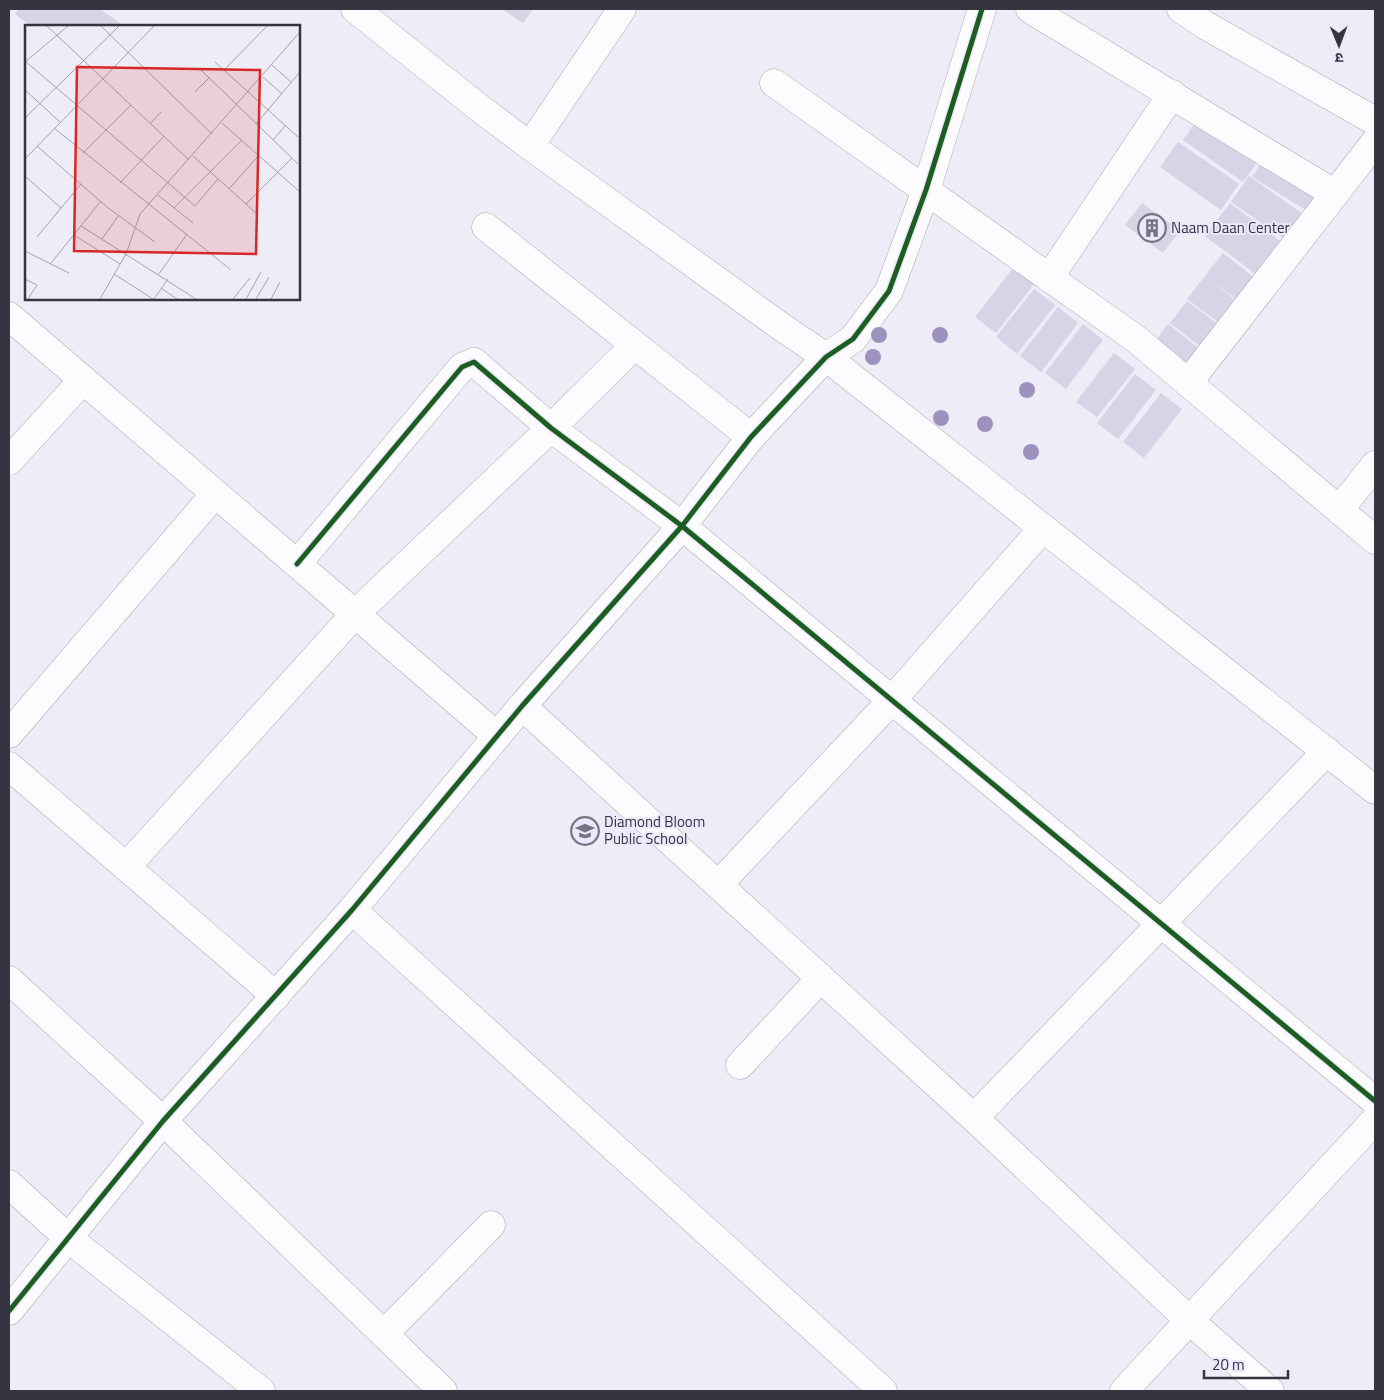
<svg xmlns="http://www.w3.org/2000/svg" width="1384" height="1400" font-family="'Titillium Web','Noto Sans Devanagari',sans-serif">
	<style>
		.building { fill: #d7d4e5 }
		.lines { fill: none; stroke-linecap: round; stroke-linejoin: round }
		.minor-casing { stroke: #aba9b3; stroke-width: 29 }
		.minor { stroke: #fcfcfe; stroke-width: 28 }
		.cycleway-casing { stroke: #ebe8fb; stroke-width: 8 }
		.cycleway { stroke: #1b5e20; stroke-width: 5 }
		.tree { fill: #9d91be }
		.labels { text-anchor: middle; stroke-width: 4; stroke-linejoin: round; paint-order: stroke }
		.poi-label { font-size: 15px; fill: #373441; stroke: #ebe8fb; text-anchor: start }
		.inset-road { fill: none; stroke: #a5a2ae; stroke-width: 1 }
		.view { fill: #d62828; fill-opacity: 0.15; stroke: #d62828; stroke-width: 2.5 }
		.inset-edge { fill: none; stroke: #373441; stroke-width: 2.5 }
	</style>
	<rect width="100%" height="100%" fill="#eeecf7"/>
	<g class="building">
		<polygon points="19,9 100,9 124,26 31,26 15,14"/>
		<polygon points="502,9 533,9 523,23"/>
		<polygon points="1201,115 1261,157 1243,182 1183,140"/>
		<polygon points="1178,142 1239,184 1221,210 1160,167"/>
		<polygon points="1265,157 1327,195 1314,215 1252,177"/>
		<polygon points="1249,176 1310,219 1292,244 1231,202"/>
		<polygon points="1142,203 1180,231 1163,253 1125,225"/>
		<polygon points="1230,203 1287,246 1262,279 1205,236"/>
		<polygon points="1223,253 1260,282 1243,304 1205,276"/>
		<polygon points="1013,268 1034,284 996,333 975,317"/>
		<polygon points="1205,276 1242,305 1225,327 1187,299"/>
		<polygon points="1034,289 1055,305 1017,354 996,337"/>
		<polygon points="1187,301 1225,329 1207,352 1170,323"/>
		<polygon points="1058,307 1078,323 1041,372 1020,356"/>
		<polygon points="1083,324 1103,340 1066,389 1045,373"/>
		<polygon points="1168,324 1205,353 1188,375 1151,347"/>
		<polygon points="1114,353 1135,369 1097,417 1076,402"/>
		<polygon points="1135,374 1156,390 1118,439 1097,423"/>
		<polygon points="1161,393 1182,409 1144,458 1123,442"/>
	</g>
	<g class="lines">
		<defs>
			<g id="minor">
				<polyline points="355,9 482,110 530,146 783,328 826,357 1375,790"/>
				<polyline points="1030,9 1335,194"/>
				<polyline points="1181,9 1205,25 1375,121"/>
				<polyline points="774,83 1136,339 1375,540"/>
				<polyline points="530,146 622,9"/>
				<polyline points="486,227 751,437"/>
				<polyline points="1049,278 1172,94"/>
				<polyline points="9,316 497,736"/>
				<polyline points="1188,383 1375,142"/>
				<polyline points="9,461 83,380"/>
				<polyline points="1339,510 1375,465"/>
				<polyline points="297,564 462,367 474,362 551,428 682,526 1375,1101"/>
				<polyline points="522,706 974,1118 1190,1321 1270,1391"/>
				<polyline points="9,734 215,494"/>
				<polyline points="9,766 276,996"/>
				<polyline points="126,867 355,614 551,428 635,345"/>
				<polyline points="718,885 892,700 1043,528"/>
				<polyline points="352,910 883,1391"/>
				<polyline points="9,980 163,1121 443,1391"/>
				<polyline points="740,1065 821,978"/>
				<polyline points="974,1118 1327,751"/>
				<polyline points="9,1184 68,1238 261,1391"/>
				<polyline points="9,1311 163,1121 352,910 522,706 682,526 751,437 826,357 853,339 889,291 926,190 982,9"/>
				<polyline points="384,1334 491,1225"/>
				<polyline points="1124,1391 1375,1120"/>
			</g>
		</defs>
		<use href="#minor" class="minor-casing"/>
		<use href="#minor" class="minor"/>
		<defs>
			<g id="cycleway">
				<polyline points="297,564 462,367 474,362 551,428 682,526 1375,1101"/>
				<polyline points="9,1311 163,1121 352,910 522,706 682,526 751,437 826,357 853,339 889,291 926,190 982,9"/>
			</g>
		</defs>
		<use href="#cycleway" class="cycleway-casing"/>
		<use href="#cycleway" class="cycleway"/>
	</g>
	<g class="tree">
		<circle cx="879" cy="335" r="8"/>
		<circle cx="940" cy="335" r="8"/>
		<circle cx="873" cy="357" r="8"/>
		<circle cx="1027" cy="390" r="8"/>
		<circle cx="941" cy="418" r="8"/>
		<circle cx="985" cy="424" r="8"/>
		<circle cx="1031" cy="452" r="8"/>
	</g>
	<defs>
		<symbol id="building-ring" viewBox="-11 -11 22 22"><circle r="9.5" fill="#ebe8fb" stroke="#777481" stroke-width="1.5"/><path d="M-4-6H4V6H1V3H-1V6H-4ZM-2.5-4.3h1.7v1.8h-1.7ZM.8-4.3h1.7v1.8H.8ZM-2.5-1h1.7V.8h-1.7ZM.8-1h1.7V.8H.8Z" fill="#777481"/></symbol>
		<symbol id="school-ring" viewBox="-11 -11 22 22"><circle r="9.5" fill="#ebe8fb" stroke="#777481" stroke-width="1.5"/><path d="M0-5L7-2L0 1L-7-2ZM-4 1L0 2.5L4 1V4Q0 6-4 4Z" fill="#777481"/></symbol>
	</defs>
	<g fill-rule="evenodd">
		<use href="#building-ring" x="1136" y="212" width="32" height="32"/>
		<use href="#school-ring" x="569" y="815" width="32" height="32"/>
	</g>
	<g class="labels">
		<g class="poi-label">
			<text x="1171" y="233">Naam Daan Center</text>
			<text x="604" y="827">Diamond Bloom<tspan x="604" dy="17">Public School</tspan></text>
		</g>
	</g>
	<g transform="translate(25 25)">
		<rect width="275" height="275" fill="#eeecf7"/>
		<path class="inset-road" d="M 22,1 L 164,135M 76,1 L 187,109M 0,36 L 170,181 L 193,154M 0,37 L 43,1M 190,37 L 273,112M 247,40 L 267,58M 175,44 L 273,139M 199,45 L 242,1M 238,52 L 257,69M 0,65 L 35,97M 170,67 L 184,53M 0,93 L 94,1M 197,98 L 275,167M 125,99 L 136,87M 231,99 L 275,47M 29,103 L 206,245M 248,115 L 261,100M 12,121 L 82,182 L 130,217M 58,128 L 106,80M 168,131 L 231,188M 0,134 L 129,1M 0,151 L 36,183M 95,158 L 139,111M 204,164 L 234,130M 133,170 L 168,198M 221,179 L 267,133M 149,183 L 217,115M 56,201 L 171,274M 49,210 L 95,239M 12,212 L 56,159M 77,214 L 94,190M 0,226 L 44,248M 26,238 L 76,176M 89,249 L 128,274M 134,249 L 162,209M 0,254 L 12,260 L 3,274M 136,263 L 152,274M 75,274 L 101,229 L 115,189 L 275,7M 129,274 L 143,254M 208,274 L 225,253M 221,274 L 236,247M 231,274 L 244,252M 246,274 L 255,257"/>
		<path class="view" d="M 52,42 L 235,45 L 231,229 L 49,226 Z"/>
		<rect width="275" height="275" class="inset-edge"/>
	</g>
	<rect width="1384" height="1400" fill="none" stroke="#373441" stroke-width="20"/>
	<g transform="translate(1339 45) rotate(179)" stroke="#ebe8fb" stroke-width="4" paint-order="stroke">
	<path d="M0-4L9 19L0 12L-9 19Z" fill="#373441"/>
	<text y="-8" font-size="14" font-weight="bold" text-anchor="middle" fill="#373441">उ</text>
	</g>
	<path d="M1204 1370v8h84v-8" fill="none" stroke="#373441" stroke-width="2.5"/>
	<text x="1212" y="1370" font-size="15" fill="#373441" stroke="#ebe8fb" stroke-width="4" paint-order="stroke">20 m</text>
</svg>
